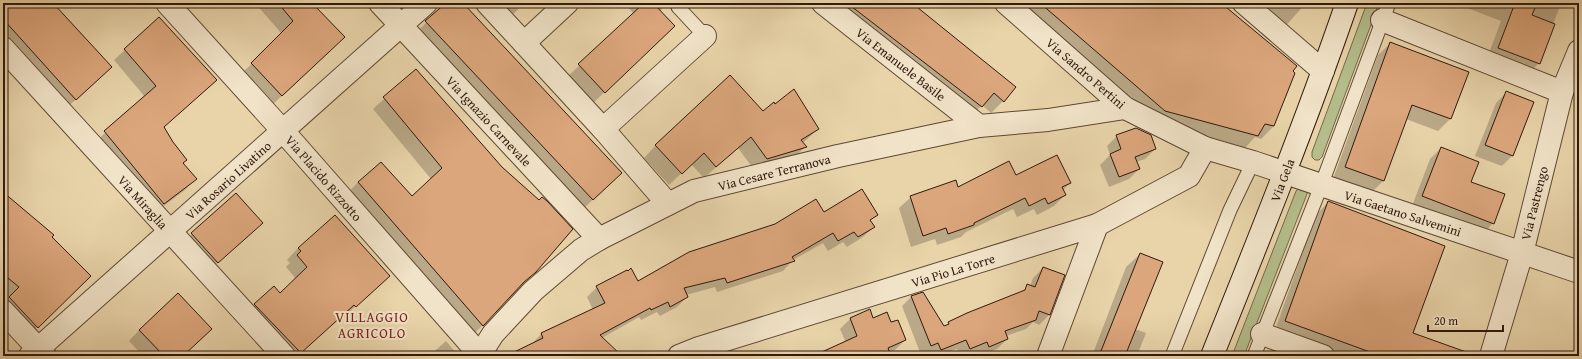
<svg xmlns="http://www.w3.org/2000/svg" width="1582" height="359" font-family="'Gentium Book Plus',serif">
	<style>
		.green { fill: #b4bd8b; stroke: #726b4c }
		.shadow { fill: #0003 }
		.building { fill: #dca67c; stroke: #2f190d }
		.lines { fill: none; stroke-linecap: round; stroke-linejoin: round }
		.lane-casing { stroke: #5e4834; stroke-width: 15 }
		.street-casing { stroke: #5e4834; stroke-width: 24 }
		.secondary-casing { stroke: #2f190d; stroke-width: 24 }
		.lane { stroke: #f1e3c8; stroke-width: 13 }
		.street { stroke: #f1e3c8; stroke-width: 22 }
		.secondary { stroke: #f1e3c8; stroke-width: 22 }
		.labels { text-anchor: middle; stroke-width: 4; stroke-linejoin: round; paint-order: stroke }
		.street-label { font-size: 13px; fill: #2f190d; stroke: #f1e3c8 }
		.neighbourhood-label { font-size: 14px; letter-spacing: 1px; fill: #7a1f14; stroke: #f1e3c8 }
	</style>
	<rect width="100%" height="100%" fill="#e9d4aa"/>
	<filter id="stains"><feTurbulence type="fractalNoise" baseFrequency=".005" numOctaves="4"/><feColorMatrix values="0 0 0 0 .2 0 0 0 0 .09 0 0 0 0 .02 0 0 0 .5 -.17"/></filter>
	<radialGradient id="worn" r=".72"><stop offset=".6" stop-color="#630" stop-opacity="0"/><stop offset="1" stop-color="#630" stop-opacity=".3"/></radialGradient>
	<g class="green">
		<polygon points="1367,3 1379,3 1322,157 1319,160 1315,160 1312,157 1312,152"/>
		<polygon points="1299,188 1307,190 1307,194 1244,356 1232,356 1296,191"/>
	</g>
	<g class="shadow">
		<polygon points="3,3 51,3 96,81 61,113 3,48"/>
		<polygon points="255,3 311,3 331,50 269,108 239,76 282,34"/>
		<polygon points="447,3 462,3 604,189 577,215 410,38"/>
		<polygon points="503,3 525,3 513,14"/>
		<polygon points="624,3 668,3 660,11 659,40 590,106 565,79 634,14"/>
		<polygon points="834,3 910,3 1003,101 991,113 982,105 969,119"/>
		<polygon points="1013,3 1220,3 1291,71 1274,126 1261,139 1255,137 1245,148 1152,123"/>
		<polygon points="1251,3 1306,3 1283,29"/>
		<polygon points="1454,3 1561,3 1539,63 1526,76 1486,61 1501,21"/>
		<polygon points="159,19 163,127 182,164 195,179 185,190 153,214 94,143 145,97 114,60"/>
		<polygon points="1391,43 1468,73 1450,119 1438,131 1406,119 1383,181 1371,193 1333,179 1378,55"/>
		<polygon points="416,70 501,167 539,201 535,272 471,337 348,193 358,182 412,197 431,179 373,109"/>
		<polygon points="1506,93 1512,156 1502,166 1475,156 1496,103"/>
		<polygon points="818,129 803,143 805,147 793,159 755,171 738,148 704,178 691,164 669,185 644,158 656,145"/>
		<polygon points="1117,136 1155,149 1145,159 1136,162 1139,169 1129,179 1109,187 1100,165 1110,155 1107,146"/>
		<polygon points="1441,148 1470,182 1493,223 1483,234 1412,206 1430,159"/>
		<polygon points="1016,176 1070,183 1063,190 1065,195 1054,206 1037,215 1034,209 1017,217 1013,209 966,232 961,237 937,245 935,239 911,247 899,208 911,197"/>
		<polygon points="3,194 51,237 89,276 24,340 6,301 3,299"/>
		<polygon points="1328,202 1412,334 1454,356 1335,356 1274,333 1316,215"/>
		<polygon points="824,214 876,215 870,221 874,227 863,237 847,247 843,242 828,251 823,243 793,260 783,271 717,292 715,287 686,295 687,297 677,307 660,316 657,312 641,320 639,317 602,338 613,356 531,345 541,334 593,310 587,297 597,287 638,282"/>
		<polygon points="192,234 251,234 206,273 181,244"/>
		<polygon points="298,248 388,276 343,318 341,316 298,356 281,356 243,317 255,305 280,294 296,279 286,267 290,263 287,260"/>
		<polygon points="1140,254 1135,329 1146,333 1137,356 1092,356 1126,267"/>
		<polygon points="1043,268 1064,276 1049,315 1039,325 1033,322 1026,329 1006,336 1007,339 997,349 980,356 977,351 964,356 959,356 957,349 939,356 930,356 928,352 921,355 902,306 912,296 944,327 949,323 1020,293 1028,286 1030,286 1033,278"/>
		<polygon points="869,311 873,319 891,324 905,340 895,350 889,353 890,356 827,356 846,343 840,329 850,319"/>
		<polygon points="139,330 183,356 143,356 129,341"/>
		<polygon points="446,341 457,354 457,356 429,356"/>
	</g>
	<g class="building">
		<polygon points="3,3 53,3 112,67 76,100 3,19"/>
		<polygon points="278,3 312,3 345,37 282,96 251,63 293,21"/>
		<polygon points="446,3 463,3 622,173 593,200 425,21"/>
		<polygon points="644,3 653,3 675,26 605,93 578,64"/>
		<polygon points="847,3 912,3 1016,87 1004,102 994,93 982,107"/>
		<polygon points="1040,3 1221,3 1297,66 1293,71 1295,73 1274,126 1265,124 1258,136 1165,111"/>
		<polygon points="1515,3 1537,3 1532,15 1555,24 1540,64 1498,48"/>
		<polygon points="159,17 217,80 164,127 173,142 187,160 183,163 197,179 164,204 104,131 156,86 124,49"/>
		<polygon points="1390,42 1469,72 1451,119 1412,105 1384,181 1345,167"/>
		<polygon points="416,69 502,167 539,200 542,197 547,201 573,229 536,272 524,282 483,326 358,182 381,162 412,196 442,168 383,97"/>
		<polygon points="730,75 763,111 774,102 775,104 794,89 819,129 801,140 807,147 767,159 751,137 716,167 704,153 682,174 655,145"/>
		<polygon points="1506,91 1534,102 1513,156 1485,145"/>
		<polygon points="1136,128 1151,135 1156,149 1135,157 1140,169 1119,177 1110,154 1121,149 1116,135"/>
		<polygon points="1441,147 1479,162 1471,182 1505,194 1494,224 1422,196"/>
		<polygon points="1057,155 1071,183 1062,187 1066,195 1048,204 1045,198 1029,206 1025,198 974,223 974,225 948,234 946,228 923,236 910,196 956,180 958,187 1009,161 1016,175"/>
		<polygon points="862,189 878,215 870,220 875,227 858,237 854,232 838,241 833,233 792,257 795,261 727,283 725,278 684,288 688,297 670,307 668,302 651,310 650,308 600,335 622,356 506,356 543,338 541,333 605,303 596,286 627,270 628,271 631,268 638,281 689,252 775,224 816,199 824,212"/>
		<polygon points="3,192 54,235 52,237 91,276 38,328 9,297 19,287 3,274"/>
		<polygon points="236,193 263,223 218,263 191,233"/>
		<polygon points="1328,201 1445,246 1413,333 1469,353 1468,356 1381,356 1285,321"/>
		<polygon points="335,215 390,276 356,307 354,305 301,353 254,304 274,286 280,293 307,267 297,255 301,251 298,248"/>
		<polygon points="1140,253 1163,262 1125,356 1099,356"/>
		<polygon points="1043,267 1065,275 1050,315 1039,311 1036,320 1005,331 1008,339 989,347 987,342 970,349 966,340 941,350 938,343 931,346 911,296 923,292 944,326 949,324 948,322 967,313 1025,290 1027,284 1035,287"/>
		<polygon points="178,293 212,329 183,356 164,356 139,330"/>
		<polygon points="870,309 873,318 887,312 891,322 898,320 906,340 888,348 891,356 813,356 857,336 850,318"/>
	</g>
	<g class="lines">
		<defs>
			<g id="lane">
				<polyline points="682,3 678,7 705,36"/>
				<polyline points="1172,356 1230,210 1253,162"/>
				<polyline points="1254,356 1321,186 1389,3"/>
			</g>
			<g id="street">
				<polyline points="167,3 283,131 480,355"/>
				<polyline points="380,3 599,239"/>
				<polyline points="487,3 603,129 668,204"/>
				<polyline points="823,3 979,126"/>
				<polyline points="1006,3 1125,108 1205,148 1253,162 1579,272"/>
				<polyline points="1244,3 1323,71"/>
				<polyline points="1382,20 1562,92"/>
				<polyline points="524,43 567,3"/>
				<polyline points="3,48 284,356"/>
				<polyline points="603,129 705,36"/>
				<polyline points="3,311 45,356"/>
				<polyline points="1262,334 1323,356"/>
				<polyline points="30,356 426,3"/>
				<polyline points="479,356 493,334 533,291 581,250 599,239 694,191 838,156 979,126 1048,120 1125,108"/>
				<polyline points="679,356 699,348 1097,225 1189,176 1205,148"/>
				<polyline points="1048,356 1097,225"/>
				<polyline points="1491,356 1522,253 1562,92 1579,51"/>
			</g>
			<path id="secondary" d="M 1212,356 C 1259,239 1306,122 1347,3"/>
		</defs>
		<use href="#lane" class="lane-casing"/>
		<use href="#street" class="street-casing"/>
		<use href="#secondary" class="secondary-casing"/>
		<use href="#lane" class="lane"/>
		<use href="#street" class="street"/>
		<use href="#secondary" class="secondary"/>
	</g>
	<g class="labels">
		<g class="street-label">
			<text transform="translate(901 64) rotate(38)" y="5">Via Emanuele Basile</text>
			<text transform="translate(1086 73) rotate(41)" y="5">Via Sandro Pertini</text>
			<text transform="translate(489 121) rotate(47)" y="5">Via Ignazio Carnevale</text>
			<text transform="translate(774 172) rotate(-14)" y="5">Via Cesare Terranova</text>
			<text transform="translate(324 178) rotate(49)" y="5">Via Placido Rizzotto</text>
			<text transform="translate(228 180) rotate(-42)" y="5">Via Rosario Livatino</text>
			<text transform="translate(1282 180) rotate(-69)" y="5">Via Gela</text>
			<text transform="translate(143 202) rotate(48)" y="5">Via Miraglia</text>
			<text transform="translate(1534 203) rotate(-76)" y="5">Via Pastrengo</text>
			<text transform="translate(1403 213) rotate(18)" y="5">Via Gaetano Salvemini</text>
			<text transform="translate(953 270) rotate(-17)" y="5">Via Pio La Torre</text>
		</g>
		<g class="neighbourhood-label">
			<text x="372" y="322">VILLAGGIO<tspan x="372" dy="16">AGRICOLO</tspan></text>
		</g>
	</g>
	<rect width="1582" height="359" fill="none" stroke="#e9d4aa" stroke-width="16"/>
	<rect x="4" y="4" width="1574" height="351" fill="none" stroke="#2f190d" stroke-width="2"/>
	<rect x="8" y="8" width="1566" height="343" fill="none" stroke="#2f190d"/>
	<path d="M1428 325v6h75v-6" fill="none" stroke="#2f190d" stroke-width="2"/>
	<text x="1434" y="325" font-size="12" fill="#2f190d" stroke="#f1e3c8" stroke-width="3" paint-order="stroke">20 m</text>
	<rect width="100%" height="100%" filter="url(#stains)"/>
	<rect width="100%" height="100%" fill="url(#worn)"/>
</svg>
